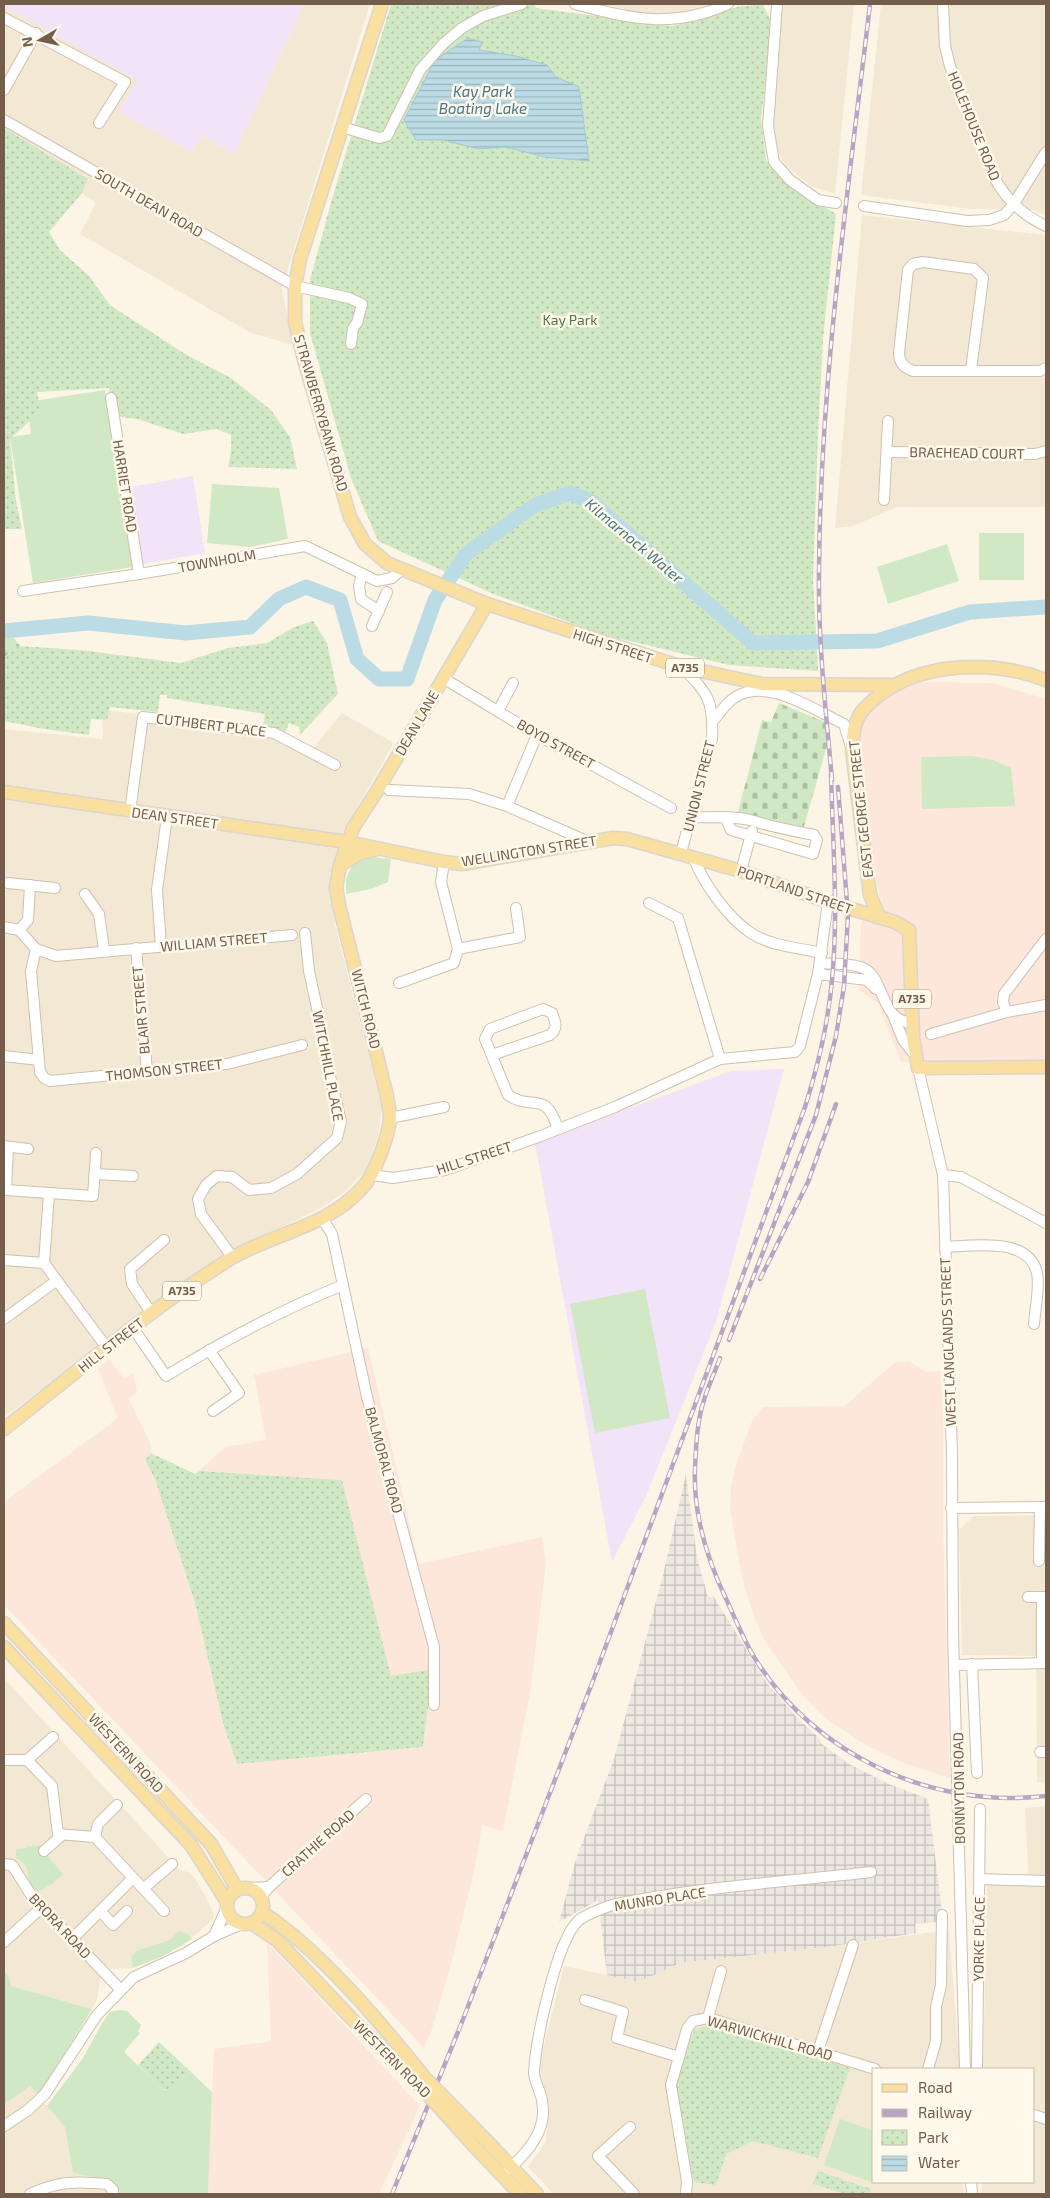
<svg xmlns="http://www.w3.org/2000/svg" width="1050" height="2198" font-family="'Exo 2',sans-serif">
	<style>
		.residential { fill: #f3e8d4 }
		.commercial { fill: #fce7da }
		.industrial { fill: url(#industrial-grid) }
		.education { fill: #f2e3f8 }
		.green { fill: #d0e9c4 }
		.forest { fill: url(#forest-firs) }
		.cemetery { fill: url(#cemetery-stones) }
		.park { fill: url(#park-dots) }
		.water { fill: url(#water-rules); stroke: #a1cad7 }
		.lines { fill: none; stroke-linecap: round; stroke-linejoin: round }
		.river { stroke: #bbdbe5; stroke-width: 15 }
		.minor-casing { stroke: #cfc0af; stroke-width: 12 }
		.major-casing { stroke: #dbd5d0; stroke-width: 15 }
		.minor { stroke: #fff; stroke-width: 10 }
		.major { stroke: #f9dfa0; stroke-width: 12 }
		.rail-casing { stroke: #b9a4c5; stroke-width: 4.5 }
		.rail { stroke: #fff9ec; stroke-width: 2.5; stroke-dasharray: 8; stroke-linecap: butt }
		.major-bridge-casing { stroke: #dbd5d0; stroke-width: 15; stroke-linecap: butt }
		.major-bridge { stroke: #f9dfa0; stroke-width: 12 }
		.labels { text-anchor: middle; stroke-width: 5; stroke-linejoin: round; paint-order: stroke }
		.shield { fill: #fff9ec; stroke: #9e8c7b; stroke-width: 1 }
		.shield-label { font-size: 12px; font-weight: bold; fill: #755d4b }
		.street-label { font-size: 14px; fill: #755d4b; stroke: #fff9ec }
		.park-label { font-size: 14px; fill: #4f7a43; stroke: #fff9ec }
		.water-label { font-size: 15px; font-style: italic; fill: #457787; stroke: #fff9ec }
	</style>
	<defs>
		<pattern id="industrial-grid" width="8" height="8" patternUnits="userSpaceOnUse" patternTransform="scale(1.25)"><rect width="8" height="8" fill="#ece7e0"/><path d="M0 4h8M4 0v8" fill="none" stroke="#c4beb8"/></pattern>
		<pattern id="forest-firs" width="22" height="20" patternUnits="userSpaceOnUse" patternTransform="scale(1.25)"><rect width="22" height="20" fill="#d0e9c4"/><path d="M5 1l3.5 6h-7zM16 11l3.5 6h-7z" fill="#adc0a1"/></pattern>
		<pattern id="cemetery-stones" width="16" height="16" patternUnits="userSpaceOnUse" patternTransform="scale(1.25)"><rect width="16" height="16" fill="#d0e9c4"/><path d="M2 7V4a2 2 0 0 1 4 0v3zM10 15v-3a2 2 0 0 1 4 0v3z" fill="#adc0a1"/></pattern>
		<pattern id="park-dots" width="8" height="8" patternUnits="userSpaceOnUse" patternTransform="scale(1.25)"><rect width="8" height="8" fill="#d0e9c4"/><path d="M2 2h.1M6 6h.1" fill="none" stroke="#adc0a1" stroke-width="1.8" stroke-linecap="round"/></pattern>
		<pattern id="water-rules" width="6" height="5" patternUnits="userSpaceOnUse" patternTransform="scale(1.25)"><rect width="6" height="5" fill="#bbdbe5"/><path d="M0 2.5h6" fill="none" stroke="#9db5bc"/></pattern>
	</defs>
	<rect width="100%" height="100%" fill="#fcf5e6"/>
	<g class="residential">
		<polygon points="304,4 370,4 282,288 293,345 251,333 80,234 96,203 82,193 88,179 4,128 4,6 137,80 120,112 192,152 203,135 234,154"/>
		<polygon points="602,4 714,4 696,11 648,15"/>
		<polygon points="782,4 854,4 835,194 811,186 786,166 776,148 771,127"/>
		<polygon points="881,4 1046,4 1046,216 1035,210 971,209 861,195"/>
		<polygon points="862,215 1046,235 1046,507 897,507 853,526 835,528"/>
		<polygon points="102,710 248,725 312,749 342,713 394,743 340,837 330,890 336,929 382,1107 378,1136 368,1167 347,1190 321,1208 218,1258 4,1417 4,729 103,739"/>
		<polygon points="1046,1515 1046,1783 1037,1782 1036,1656 962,1655 959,1530 974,1516"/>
		<polygon points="4,1678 180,1870 188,1872 195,1878 213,1911 214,1917 210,1922 182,1946 133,1968 111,1969 100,1980 97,2000 92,2009 11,1986 9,1977 4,1970"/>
		<polygon points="1046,1806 1046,2194 982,2194 982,2182 1034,2182 1034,2069 983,2069 987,1885 1029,1886 1025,1808"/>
		<polygon points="949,1930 960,2069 874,2069 874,2182 963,2182 964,2194 554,2194 528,2167 546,2141 549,2107 539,2065 564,1966 639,1982 680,1963 827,1947"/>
		<polygon points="30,2086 65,2127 73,2173 115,2182 115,2194 4,2194 4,2105"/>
	</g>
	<g class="commercial">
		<polygon points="924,682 992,683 1046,699 1046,1071 901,1062 878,1003 859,990 861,922 881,908 869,836 857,735 867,709 902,689"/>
		<polygon points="368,1348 419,1564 542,1537 546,1562 531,1687 503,1831 482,1825 475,1867 452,1961 432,2029 424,2048 4,1605 4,1502 118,1418 98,1369 109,1359 124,1379 133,1373 137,1392 129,1399 151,1445 151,1453 145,1460 155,1479 195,1603 224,1727 237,1764 423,1747 429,1697 428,1678 391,1677 342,1480 199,1471 225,1447 266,1440 254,1375"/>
		<polygon points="909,1361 926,1372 940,1371 943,1415 943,1527 950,1778 906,1764 867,1746 825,1718 805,1698 764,1640 753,1614 742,1577 730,1508 731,1485 737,1462 752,1421 763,1407 845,1406 894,1363"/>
		<polygon points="267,1942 420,2106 379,2194 208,2194 214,2049 271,2041"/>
	</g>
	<polygon class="industrial" points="686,1474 697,1558 708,1597 714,1597 767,1683 798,1719 817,1736 823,1745 849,1764 889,1784 928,1799 942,1912 940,1920 936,1922 915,1924 916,1933 827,1947 680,1963 639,1982 607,1975 598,1900 559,1922 576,1859 614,1759 663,1575"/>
	<g class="education">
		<polygon points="4,4 304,4 234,154 203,135 192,152 119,112 137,80 4,6"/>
		<polygon points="193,476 205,553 143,564 131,487"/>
		<polygon points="784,1069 716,1322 646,1496 612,1562 535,1143 731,1071"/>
	</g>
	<g class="green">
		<polygon points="105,390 133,567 33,583 10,437 31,434 27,402"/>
		<polygon points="212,484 279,488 288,539 251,547 207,543"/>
		<rect x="979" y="533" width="45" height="47"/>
		<polygon points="947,544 959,581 888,604 877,567"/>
		<polygon points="972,756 993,760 1011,768 1015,806 922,809 921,757"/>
		<polygon points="368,857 391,859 388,882 371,889 346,894 346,879 352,866"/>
		<polygon points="645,1289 670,1418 595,1433 570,1304"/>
		<path d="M 27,1846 L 39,1846 L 63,1874 L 50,1886 L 48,1885 L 38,1893 L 27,1879 C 31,1871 24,1862 16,1858 L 16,1849 L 27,1848 Z"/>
		<polygon points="179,1931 188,1934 192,1939 163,1956 133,1968 131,1957 136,1951 170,1940"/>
		<polygon points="4,1970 9,1977 11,1986 92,2009 45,2086 37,2094 30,2086 4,2105"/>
		<polygon points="120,2010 127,2011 141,2025 138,2032 140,2033 124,2052 162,2089 169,2090 191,2072 212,2092 208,2194 115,2194 115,2182 73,2173 65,2127 47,2106 83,2058 104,2020 110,2012"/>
		<polygon points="840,2119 874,2131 874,2176 872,2182 824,2165"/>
	</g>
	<polygon class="forest" points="4,625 20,646 4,657"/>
	<polygon class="cemetery" points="779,703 825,722 827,746 803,830 737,816 762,720 771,722"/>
	<g class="park">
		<polygon points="391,4 534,4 536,8 673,26 741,6 763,5 772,23 761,119 766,160 791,187 836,214 823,339 818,435 813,579 818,671 729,665 601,634 491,593 378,541 351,478 310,333 310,280 332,199"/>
		<polygon points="4,128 88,179 82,193 49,232 60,250 89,276 110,305 185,354 231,378 271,410 290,437 297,469 228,467 231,452 231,435 217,429 183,434 137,419 114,416 109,388 37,392 41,411 10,439 16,501 22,529 4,529"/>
		<polygon points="313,621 327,643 338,694 300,735 299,727 289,723 285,733 280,733 263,726 265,714 167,698 167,695 160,695 158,712 110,707 107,720 91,719 89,735 44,729 4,721 4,657 19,646 80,650 181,663 228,648 267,643 294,627"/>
		<polygon points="151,1453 195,1474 199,1471 342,1480 391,1676 428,1670 429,1697 423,1747 237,1764 224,1727 195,1603 155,1479 145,1460"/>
		<polygon points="706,2026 850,2068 818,2158 753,2141 726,2154 716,2185 694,2182 676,2086 694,2030"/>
		<polygon points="159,2042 191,2072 169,2090 162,2089 138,2065"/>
		<polygon points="818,2171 871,2189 870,2194 846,2194 813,2184"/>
	</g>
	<polygon class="water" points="468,38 482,42 479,50 516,56 547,65 556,77 579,87 589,161 545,157 505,147 479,149 443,140 416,140 404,120 435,60"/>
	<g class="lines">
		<polyline class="river" points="4,631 88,623 186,633 250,627 279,599 306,587 340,600 357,659 379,679 407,679 435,600 466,554 535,505 570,493 590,501 753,643 877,641 970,612 1046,607"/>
		<defs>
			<g id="minor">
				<path d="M 575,4 C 630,19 674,29 728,4"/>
				<polyline points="777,4 768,126 774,162 790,180 818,200 836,203"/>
				<path d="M 943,4 L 945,46 L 950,66 L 993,175 C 1005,199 1022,215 1046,226"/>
				<polyline points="4,18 125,82 99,123"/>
				<polyline points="4,90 36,33"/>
				<polyline points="4,120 295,286 349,298 362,304 357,323 353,328 351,344"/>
				<polyline points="342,127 379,138 387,136 420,70 444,43 462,28 483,16 522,4"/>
				<polyline points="864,206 967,221 989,220 1004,215 1013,205 1046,152"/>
				<path d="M 971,370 L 983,278 L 974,269 L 923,262 L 913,264 L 908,270 L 899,353 C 899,362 904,368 913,371 L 1040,371 L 1046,368"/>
				<polyline points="111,398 139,574"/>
				<polyline points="888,452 1035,454 1046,451"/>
				<polyline points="884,500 888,421"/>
				<polyline points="362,574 359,586 361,599 379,611"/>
				<polyline points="23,591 139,574 305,546 377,581 392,578 402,569"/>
				<polyline points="372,626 387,592"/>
				<polyline points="443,678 537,735 671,808"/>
				<polyline points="498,711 513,683"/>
				<path d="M 713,721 C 719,714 726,703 734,698 C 766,676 814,710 844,724 L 851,747"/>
				<polyline points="389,790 469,794 507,806 589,842"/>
				<polyline points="507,806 537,735"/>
				<polyline points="130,811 143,717 274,733 335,765"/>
				<path d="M 692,817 C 711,818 735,815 754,821 C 772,827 794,831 814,835 L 817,840 L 813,854 L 731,830 L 726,819"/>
				<path d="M 681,853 L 712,739 C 714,700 708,694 682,667"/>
				<path d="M 693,857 C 704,884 727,917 751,933 C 770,946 800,948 822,953"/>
				<polyline points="741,871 752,831"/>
				<polyline points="8,883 55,888"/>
				<polyline points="85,894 99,914 104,950"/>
				<polyline points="649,903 678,918 720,1059"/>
				<polyline points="4,927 19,930 36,949 56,956 292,935"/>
				<polyline points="19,930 28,920 30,885"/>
				<polyline points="161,946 157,890 167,817"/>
				<polyline points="136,948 147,1071"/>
				<polyline points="36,949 31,971 40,1072 44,1078 50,1081 227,1064 302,1045"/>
				<polyline points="458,949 520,937 516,908"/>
				<path d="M 820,963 C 833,964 852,963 863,968 C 884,977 880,1015 906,1022 L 913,1018"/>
				<polyline points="818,974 867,980 876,989"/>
				<polyline points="399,983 454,963 458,949 441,882 444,862"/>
				<polyline points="1007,1012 1003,1002 1004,994 1046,939"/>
				<polyline points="893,1015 903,1040 915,1055"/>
				<polyline points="931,1034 1007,1012 1046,1005"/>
				<path d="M 492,1055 L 550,1035 C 558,1028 556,1023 552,1013 L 543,1009 L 490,1029 L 485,1039 L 508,1095 C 533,1112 545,1088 558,1129"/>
				<polyline points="4,1056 39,1060"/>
				<polyline points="918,1068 943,1175 952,1454 953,1633 965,2069"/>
				<polyline points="390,1118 444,1107"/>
				<polyline points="4,1146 28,1149"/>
				<polyline points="8,1147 6,1190 93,1196 96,1153"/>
				<polyline points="95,1174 133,1176"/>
				<polyline points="373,1175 393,1178 445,1170 538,1137 615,1107 720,1059 795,1052 800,1046 818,974 828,902"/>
				<polyline points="943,1175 961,1177 1046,1223"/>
				<polyline points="49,1193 44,1263 107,1348"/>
				<polyline points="322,1218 332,1234 367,1397 434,1647 434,1705"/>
				<path d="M 945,1247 C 972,1246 1029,1236 1037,1273 C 1040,1288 1035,1309 1034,1324"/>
				<polyline points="233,1258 201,1214 198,1199 206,1185 217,1176 232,1177 249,1190 271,1188 297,1174 337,1138 341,1121 324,1052 322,1031 309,971 305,933"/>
				<polyline points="4,1260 44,1263"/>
				<polyline points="152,1314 132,1284 130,1269 164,1240"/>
				<polyline points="4,1319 56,1281"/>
				<path d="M 133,1328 L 166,1376 C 223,1341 281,1310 343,1285"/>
				<polyline points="209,1350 239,1393 213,1411"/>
				<polyline points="951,1508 1046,1507"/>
				<polyline points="1039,1561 1040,1507"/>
				<polyline points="1028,1597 1046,1597"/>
				<polyline points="1042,1663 1042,1597"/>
				<polyline points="972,1664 977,1773"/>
				<polyline points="955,1665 1046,1663"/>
				<polyline points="1040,1752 1046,1752"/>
				<polyline points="4,1760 27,1760 52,1786 58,1834 95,1837 164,1911"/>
				<polyline points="27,1760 53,1737"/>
				<polyline points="95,1837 98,1824 117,1805"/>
				<polyline points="44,1851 61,1836"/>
				<polyline points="4,1864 12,1865 33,1898 120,1989"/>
				<polyline points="980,1879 1046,1881"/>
				<polyline points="144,1888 172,1864"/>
				<polyline points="249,1888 269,1887"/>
				<polyline points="262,1900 263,1894 269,1887 366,1799"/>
				<polyline points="100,1911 113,1925 127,1911"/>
				<polyline points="214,1936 227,1907"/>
				<polyline points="72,1939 132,1879"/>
				<polyline points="4,1942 42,1907"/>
				<polyline points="585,2000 623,2012 617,2038 679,2057"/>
				<polyline points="708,2018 721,1971"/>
				<polyline points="818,2051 853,1945"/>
				<polyline points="928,2069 936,2041 936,2007 941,1985 942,1915"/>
				<polyline points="977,2069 980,1809"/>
				<polyline points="1034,2115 1046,2119"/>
				<polyline points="4,2126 28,2110 45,2094 97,2015 134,1977 186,1953 214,1936 242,1924"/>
				<polyline points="630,2127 598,2156 634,2194"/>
				<path d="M 507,2171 C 528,2152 548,2130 542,2101 C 541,2091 534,2082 534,2072 C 536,2040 556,1942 578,1921 C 582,1916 606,1907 612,1905 C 697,1887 785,1882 871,1872"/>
				<polyline points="971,2182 972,2194"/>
				<path d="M 30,2194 C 59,2181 76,2181 107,2184 L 113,2190 L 113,2194"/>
				<polyline points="686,2194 687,2181 671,2085 687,2029 693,2021 708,2018 875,2069"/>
			</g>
			<g id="major">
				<polyline points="382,4 300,259 295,286 295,322 304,360 350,517 365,544 387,563 487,604 682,667 762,684 892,685"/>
				<polyline points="4,792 347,842 444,862 462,864 613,838 627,839 741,871 828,902 895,922 909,930 913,1037 918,1068 1046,1067"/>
				<polyline points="340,865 360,853 375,850"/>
				<path d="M 879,917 L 870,895 L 852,750 C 853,738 853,726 859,716 C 863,708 871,702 877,697 C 922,661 994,660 1046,680"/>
				<path d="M 4,1429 C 78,1371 150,1309 230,1259 C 273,1233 328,1227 362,1188 C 375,1174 388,1138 390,1118 C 390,1111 388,1103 387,1096 L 339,905 L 336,887 L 340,865 L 353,828 L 377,791 L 487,604"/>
				<polyline points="4,1623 211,1844 237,1889"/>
				<polyline points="4,1647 191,1845 227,1902"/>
				<circle cx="245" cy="1906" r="18"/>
				<path d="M 262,1912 C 320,1950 381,2023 425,2078"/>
				<polyline points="251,1923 277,1940 350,2017 421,2087"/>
				<polyline points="485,2139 537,2194"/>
				<polyline points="474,2146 520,2194"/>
			</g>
		</defs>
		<use href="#minor" class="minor-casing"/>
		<use href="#major" class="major-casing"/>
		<use href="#minor" class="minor"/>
		<use href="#major" class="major"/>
		<defs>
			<g id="rail">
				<path d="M 832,780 C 826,712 818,642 819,573 C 820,382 848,193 870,4"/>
				<polyline points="760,1279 808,1182 836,1104"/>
				<polyline points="729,1340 816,1115 836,1036 844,986 848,915 838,787"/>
				<path d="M 720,1358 C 715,1372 708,1386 704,1400 C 697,1421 696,1446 695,1468 C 693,1514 708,1562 728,1603 C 736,1621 744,1640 754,1657 C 815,1756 932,1809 1046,1796"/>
				<path d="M 392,2194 L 462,2022 L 594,1678 L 805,1107 C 814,1078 822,1049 827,1018 C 841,938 833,855 831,774"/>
			</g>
		</defs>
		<use href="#rail" class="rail-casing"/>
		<use href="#rail" class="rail"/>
		<defs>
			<g id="major-bridge">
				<polyline points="425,2078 485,2139"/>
				<polyline points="421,2087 474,2146"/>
			</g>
		</defs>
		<use href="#major-bridge" class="major-bridge-casing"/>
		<use href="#major-bridge" class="major-bridge"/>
	</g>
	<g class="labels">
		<g class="shield">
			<rect x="666" y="658.5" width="38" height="19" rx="4"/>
			<rect x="893" y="989.5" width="38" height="19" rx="4"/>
			<rect x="163" y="1281.5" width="38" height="19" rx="4"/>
		</g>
		<g class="shield-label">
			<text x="685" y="672">A735</text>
			<text x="912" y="1003">A735</text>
			<text x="182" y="1295">A735</text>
		</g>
		<g class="street-label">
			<text transform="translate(974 126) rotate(68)" y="5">HOLEHOUSE ROAD</text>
			<text transform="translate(149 203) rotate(30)" y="5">SOUTH DEAN ROAD</text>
			<text transform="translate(321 413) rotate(74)" y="5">STRAWBERRYBANK ROAD</text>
			<text transform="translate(967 453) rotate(1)" y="5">BRAEHEAD COURT</text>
			<text transform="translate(125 486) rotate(81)" y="5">HARRIET ROAD</text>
			<text transform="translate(217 561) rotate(-10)" y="5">TOWNHOLM</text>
			<text transform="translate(613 646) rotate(18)" y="5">HIGH STREET</text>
			<text transform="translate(417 723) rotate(-60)" y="5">DEAN LANE</text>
			<text transform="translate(211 725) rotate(7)" y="5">CUTHBERT PLACE</text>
			<text transform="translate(556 744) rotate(29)" y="5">BOYD STREET</text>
			<text transform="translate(699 786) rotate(-76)" y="5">UNION STREET</text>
			<text transform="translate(861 809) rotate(-96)" y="5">EAST GEORGE STREET</text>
			<text transform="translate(175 818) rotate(8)" y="5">DEAN STREET</text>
			<text transform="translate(529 851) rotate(-9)" y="5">WELLINGTON STREET</text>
			<text transform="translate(795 890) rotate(19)" y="5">PORTLAND STREET</text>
			<text transform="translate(214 942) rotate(-5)" y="5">WILLIAM STREET</text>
			<text transform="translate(366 1009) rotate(76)" y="5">WITCH ROAD</text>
			<text transform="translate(141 1010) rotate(-95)" y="5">BLAIR STREET</text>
			<text transform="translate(328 1066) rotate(79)" y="5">WITCHHILL PLACE</text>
			<text transform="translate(164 1070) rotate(-6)" y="5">THOMSON STREET</text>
			<text transform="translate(474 1158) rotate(-18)" y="5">HILL STREET</text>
			<text transform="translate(948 1342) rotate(-92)" y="5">WEST LANGLANDS STREET</text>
			<text transform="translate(111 1345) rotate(-38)" y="5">HILL STREET</text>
			<text transform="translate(384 1460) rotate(75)" y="5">BALMORAL ROAD</text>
			<text transform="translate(126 1753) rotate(47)" y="5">WESTERN ROAD</text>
			<text transform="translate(959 1788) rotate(-91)" y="5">BONNYTON ROAD</text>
			<text transform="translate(318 1843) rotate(-42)" y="5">CRATHIE ROAD</text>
			<text transform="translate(660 1899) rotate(-9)" y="5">MUNRO PLACE</text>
			<text transform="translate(60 1926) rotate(47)" y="5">BRORA ROAD</text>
			<text transform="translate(979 1939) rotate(-89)" y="5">YORKE PLACE</text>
			<text transform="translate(770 2038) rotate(16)" y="5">WARWICKHILL ROAD</text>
			<text transform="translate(392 2059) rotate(45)" y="5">WESTERN ROAD</text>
		</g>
		<g class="park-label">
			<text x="570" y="325">Kay Park</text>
		</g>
		<g class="water-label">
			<text x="483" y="97">Kay Park<tspan x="483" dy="17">Boating Lake</tspan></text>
			<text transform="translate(634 541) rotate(40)" y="5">Kilmarnock Water</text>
		</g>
	</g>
	<rect width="1050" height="2198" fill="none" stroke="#755d4b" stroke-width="10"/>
	<rect x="872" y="2068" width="162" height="115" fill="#fff9ec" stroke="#c8bbac"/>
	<rect x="882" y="2084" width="25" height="8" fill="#f9dfa0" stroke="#c8bbac"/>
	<text x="918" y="2093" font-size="15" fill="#755d4b">Road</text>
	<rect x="882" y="2109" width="25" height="8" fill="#b9a4c5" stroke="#c8bbac"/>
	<text x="918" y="2118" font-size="15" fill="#755d4b">Railway</text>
	<rect x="882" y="2130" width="25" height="15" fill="url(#park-dots)" stroke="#c8bbac"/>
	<text x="918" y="2143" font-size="15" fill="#755d4b">Park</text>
	<rect x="882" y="2156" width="25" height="15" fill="url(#water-rules)" stroke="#c8bbac"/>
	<text x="918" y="2168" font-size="15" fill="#755d4b">Water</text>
	<g transform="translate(40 40) rotate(261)" stroke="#fff9ec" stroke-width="4" paint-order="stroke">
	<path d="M0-4L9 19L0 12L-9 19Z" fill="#755d4b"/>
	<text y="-8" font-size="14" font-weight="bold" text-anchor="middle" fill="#755d4b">N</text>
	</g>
</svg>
